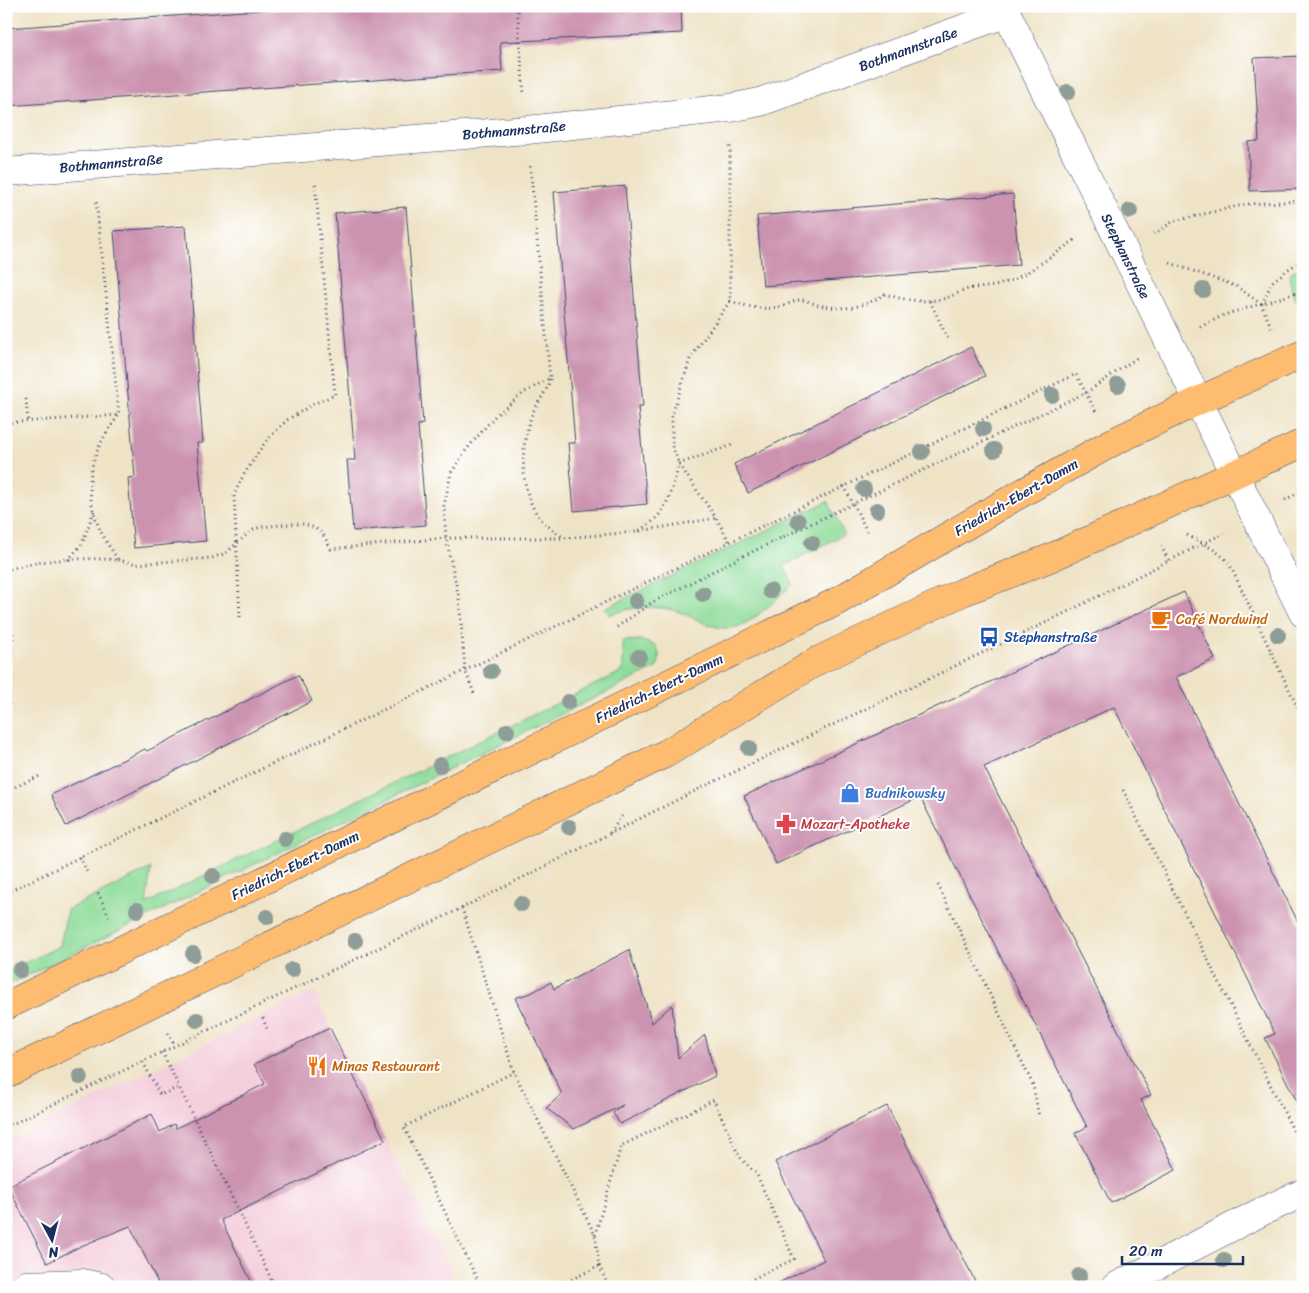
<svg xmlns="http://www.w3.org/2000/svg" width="1309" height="1293" font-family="Sriracha,sans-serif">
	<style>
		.built { fill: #f4cfdc }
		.green { fill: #8edc9a; stroke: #54867c }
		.building { fill: #cc93b0 }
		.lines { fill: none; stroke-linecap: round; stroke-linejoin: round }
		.minor-casing { stroke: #3b4a6e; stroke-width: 29 }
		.major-casing { stroke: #3b4a6e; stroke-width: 29 }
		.path { stroke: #3b4a6e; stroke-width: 3; stroke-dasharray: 1 4; stroke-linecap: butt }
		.minor { stroke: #fff; stroke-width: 28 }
		.major { stroke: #fdbc70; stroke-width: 28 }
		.tree { fill: #8e9d97 }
		.labels { text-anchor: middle; stroke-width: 4; stroke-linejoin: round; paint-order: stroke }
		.street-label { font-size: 14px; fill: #1b2f5e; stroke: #fff }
		.food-label { font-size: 14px; fill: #c56008; stroke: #fff; text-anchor: start }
		.transit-label { font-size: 14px; fill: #164399; stroke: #fff; text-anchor: start }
		.shop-label { font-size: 14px; fill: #366cbe; stroke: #fff; text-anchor: start }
		.health-label { font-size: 14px; fill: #be3a42; stroke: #fff; text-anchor: start }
	</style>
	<rect width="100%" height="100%" fill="#fff"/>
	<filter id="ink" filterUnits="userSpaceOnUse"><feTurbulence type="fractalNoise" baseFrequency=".02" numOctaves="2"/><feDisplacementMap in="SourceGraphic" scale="10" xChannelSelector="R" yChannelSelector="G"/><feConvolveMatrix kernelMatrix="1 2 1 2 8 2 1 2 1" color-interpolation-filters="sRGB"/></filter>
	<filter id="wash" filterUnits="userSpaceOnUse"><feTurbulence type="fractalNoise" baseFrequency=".0096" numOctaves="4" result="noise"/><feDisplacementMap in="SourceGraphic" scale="20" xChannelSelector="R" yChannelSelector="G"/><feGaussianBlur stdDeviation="1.12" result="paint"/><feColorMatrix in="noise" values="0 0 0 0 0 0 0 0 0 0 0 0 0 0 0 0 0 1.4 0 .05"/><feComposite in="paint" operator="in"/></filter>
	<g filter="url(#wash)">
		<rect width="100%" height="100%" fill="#efe3c6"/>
		<polygon class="built" points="314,991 458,1287 6,1287 6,1141"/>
		<g class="green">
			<polygon points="1303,267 1303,308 1301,309 1293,295 1289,276 1293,271"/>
			<path d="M 828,501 L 844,534 L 784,566 L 793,584 C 779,596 758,618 742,625 C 717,636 696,616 673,610 C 649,605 632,607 609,615 L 605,608 Z"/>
			<path d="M 640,640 L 656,646 C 660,654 661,660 656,668 L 6,986 L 6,972 L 60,946 L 67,910 L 151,868 L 146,904 L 623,671 L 623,641 Z"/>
		</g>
		<g id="blocks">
			<g class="building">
				<polygon points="314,6 681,6 682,33 500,42 502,71 6,106 6,28"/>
				<polygon points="1303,56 1303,189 1250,191 1248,142 1259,141 1254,58"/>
				<polygon points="625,186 643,407 638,407 647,504 574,511 568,443 575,443 554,192"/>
				<polygon points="1013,194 1019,265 763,286 757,216"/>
				<polygon points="406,207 423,424 418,425 426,525 353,531 347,460 355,460 335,213"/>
				<polygon points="186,226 203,443 197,443 206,541 134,548 128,478 135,477 114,231"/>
				<polygon points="971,347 985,376 748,493 734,464"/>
				<polygon points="1184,592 1215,659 1176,677 1303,932 1303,1114 1265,1038 1275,1034 1114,707 984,767 1151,1095 1141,1100 1176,1170 1111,1203 1075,1133 1087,1127 920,797 776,864 744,796"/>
				<polygon points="298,675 312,701 66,826 51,795 145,749 147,751"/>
				<polygon points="629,950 652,1023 672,1005 678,1058 705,1035 715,1076 620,1124 613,1113 623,1105 574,1129 546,1108 562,1094 515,998 531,993 551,982 554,989"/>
				<polygon points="330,1028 385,1140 221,1220 254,1287 160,1287 130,1226 81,1246 47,1263 8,1186 152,1114 160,1132 174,1124 176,1128 265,1084 254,1064"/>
				<polygon points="887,1106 978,1287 771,1287 824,1260 775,1162"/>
			</g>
		</g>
	</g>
	<g filter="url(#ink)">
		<use href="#blocks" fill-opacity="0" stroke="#3b4a6e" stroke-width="1"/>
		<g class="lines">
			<defs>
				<g id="minor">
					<polyline points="1003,6 1303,613"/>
					<polyline points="6,172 527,130 730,108 760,102 1007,13"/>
					<polyline points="26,1285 82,1283 102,1287"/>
					<polyline points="1115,1287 1263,1211 1303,1193"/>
				</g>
				<g id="major">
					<polyline points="6,1006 834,603 1013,498 1111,443 1198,401 1303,354"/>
					<polyline points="6,1074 667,753 819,660 963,592 1050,558 1303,443"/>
				</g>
			</defs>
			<use href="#minor" class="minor-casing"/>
			<use href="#major" class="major-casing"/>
			<g class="path">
				<polyline points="517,6 524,95"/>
				<polyline points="1154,234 1174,221 1247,204 1303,201"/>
				<polyline points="1170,263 1236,286 1261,304 1272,329"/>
				<path d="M 730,301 C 749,307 763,311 783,306 C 788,305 796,299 801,300 C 806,300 814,304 819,305 C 845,311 862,308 885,294 C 903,300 924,303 942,299 C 951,297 959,292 968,289 C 977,287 988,288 998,285 C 1027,277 1053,254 1078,238"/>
				<polyline points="930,301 948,339"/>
				<polyline points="1262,304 1272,282 1291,267 1303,262"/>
				<polyline points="1200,327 1224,315 1303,291"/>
				<path d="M 550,379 C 547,394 534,405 530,420 C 521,446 520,486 535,511 C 542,522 552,530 563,537"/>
				<polyline points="26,399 28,422"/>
				<polyline points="6,423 119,415"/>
				<polyline points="844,486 868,533"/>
				<polyline points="1285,500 1303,490"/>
				<path d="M 639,530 C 667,517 671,492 679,464 L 732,445"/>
				<path d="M 1187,535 C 1203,543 1217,550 1229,563 L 1303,719"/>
				<polyline points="729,541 716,518 679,464 672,446 672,415 690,359 730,301 730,144"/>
				<polyline points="1161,546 1169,561"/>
				<polyline points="68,560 82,544 94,511"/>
				<polyline points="118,560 136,564 212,558 226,553 251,531 260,527 291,524 304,524 315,528 323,534 331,549 446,538 563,538 635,532 716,518"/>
				<path d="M 6,578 L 10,569 C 44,559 83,557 118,560 C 113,551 105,541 100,530 C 81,484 90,453 119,415 L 96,200"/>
				<polyline points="6,604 13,635 9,707 6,715"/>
				<polyline points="240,617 234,495 243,476 265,442 287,420 313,404 335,395 315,183"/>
				<polyline points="617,627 651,603 739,558 1087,392 1138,357"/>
				<polyline points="474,693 465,670 459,598 446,538 444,506 451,473 466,450 495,416 525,392 550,378 530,164"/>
				<polyline points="1123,790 1303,1150"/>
				<polyline points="6,791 42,775"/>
				<polyline points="610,833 622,816"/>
				<polyline points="80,857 88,874"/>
				<polyline points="938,885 1033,1085 1039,1117"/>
				<polyline points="6,893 1076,374 1096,412"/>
				<polyline points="98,893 109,916"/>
				<polyline points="462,908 514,1072 595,1235 599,1266 556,1287"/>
				<polyline points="263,1018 268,1032"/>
				<polyline points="168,1033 175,1046"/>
				<polyline points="162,1052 179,1087"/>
				<polyline points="143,1062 160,1095 179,1087 275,1287"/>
				<polyline points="6,1127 462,908 697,790 1049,621 1224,533"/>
				<polyline points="595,1235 621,1146 714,1100 739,1156 757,1175 794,1259 736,1287"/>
				<polyline points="599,1266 609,1287"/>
				<polyline points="481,1287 404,1127 514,1072"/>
			</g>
			<use href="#minor" class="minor"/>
			<use href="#major" class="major"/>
		</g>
		<g class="tree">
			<circle cx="1068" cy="92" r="8"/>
			<circle cx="1130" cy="211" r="8"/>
			<circle cx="1203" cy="290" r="8"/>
			<circle cx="1118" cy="385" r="8"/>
			<circle cx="1052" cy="395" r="8"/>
			<circle cx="983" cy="429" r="8"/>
			<circle cx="994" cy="450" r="8"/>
			<circle cx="922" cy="452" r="8"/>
			<circle cx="864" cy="489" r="8"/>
			<circle cx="877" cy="510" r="8"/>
			<circle cx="798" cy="521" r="8"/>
			<circle cx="812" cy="543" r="8"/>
			<circle cx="770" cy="591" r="8"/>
			<circle cx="703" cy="594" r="8"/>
			<circle cx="636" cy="601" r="8"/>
			<circle cx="1278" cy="635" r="8"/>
			<circle cx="639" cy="657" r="8"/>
			<circle cx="491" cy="671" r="8"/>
			<circle cx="568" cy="702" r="8"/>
			<circle cx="507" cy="731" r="8"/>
			<circle cx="749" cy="748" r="8"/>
			<circle cx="440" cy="765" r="8"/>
			<circle cx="569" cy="827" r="8"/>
			<circle cx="285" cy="839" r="8"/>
			<circle cx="213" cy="876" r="8"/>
			<circle cx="521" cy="904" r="8"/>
			<circle cx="137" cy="910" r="8"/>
			<circle cx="267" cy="917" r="8"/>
			<circle cx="355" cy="941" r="8"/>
			<circle cx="193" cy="954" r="8"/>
			<circle cx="20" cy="970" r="8"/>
			<circle cx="292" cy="970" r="8"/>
			<circle cx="197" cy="1020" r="8"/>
			<circle cx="80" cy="1077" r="8"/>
			<circle cx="1224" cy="1260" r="8"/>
			<circle cx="1079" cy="1276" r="8"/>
		</g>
	</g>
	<defs>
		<symbol id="cafe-bare" viewBox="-9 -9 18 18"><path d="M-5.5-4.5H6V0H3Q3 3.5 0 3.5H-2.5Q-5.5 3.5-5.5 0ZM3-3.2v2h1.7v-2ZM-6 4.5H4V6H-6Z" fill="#e8710a" stroke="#fff" stroke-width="2.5" paint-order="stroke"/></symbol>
		<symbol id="bus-bare" viewBox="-9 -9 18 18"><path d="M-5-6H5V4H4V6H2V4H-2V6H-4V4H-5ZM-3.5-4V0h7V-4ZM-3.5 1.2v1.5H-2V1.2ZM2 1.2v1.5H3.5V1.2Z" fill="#1a4fb4" stroke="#fff" stroke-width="2.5" paint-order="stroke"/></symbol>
		<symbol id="shop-bare" viewBox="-9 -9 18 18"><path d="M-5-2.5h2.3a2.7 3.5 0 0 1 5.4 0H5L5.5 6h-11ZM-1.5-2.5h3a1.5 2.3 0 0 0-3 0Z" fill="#3f7fe0" stroke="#fff" stroke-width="2.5" paint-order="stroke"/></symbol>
		<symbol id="pharmacy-bare" viewBox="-9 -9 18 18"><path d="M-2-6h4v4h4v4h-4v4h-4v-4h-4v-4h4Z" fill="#e0444e" stroke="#fff" stroke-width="2.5" paint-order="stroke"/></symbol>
		<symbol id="restaurant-bare" viewBox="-9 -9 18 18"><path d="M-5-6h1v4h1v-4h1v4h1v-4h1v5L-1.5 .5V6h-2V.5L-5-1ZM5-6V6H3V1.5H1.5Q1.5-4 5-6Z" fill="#e8710a" stroke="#fff" stroke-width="2.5" paint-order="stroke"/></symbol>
	</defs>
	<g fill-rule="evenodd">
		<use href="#cafe-bare" x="1147" y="605" width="28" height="28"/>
		<use href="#bus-bare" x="975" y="623" width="28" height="28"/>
		<use href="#shop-bare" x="836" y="779" width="28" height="28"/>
		<use href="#pharmacy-bare" x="772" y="810" width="28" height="28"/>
		<use href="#restaurant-bare" x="303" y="1052" width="28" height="28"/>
	</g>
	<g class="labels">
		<g class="street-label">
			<text transform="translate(908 49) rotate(-20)" y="5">Bothmannstraße</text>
			<text transform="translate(514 130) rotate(-5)" y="5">Bothmannstraße</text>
			<text transform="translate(111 163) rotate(-5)" y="5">Bothmannstraße</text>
			<text transform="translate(1126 256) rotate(64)" y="5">Stephanstraße</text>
			<text transform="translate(1016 497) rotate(-30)" y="5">Friedrich-Ebert-Damm</text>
			<text transform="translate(659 688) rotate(-26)" y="5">Friedrich-Ebert-Damm</text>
			<text transform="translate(295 865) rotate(-26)" y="5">Friedrich-Ebert-Damm</text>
		</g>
		<g class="food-label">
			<text x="1176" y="624">Café Nordwind</text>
			<text x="332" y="1071">Minas Restaurant</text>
		</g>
		<g class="transit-label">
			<text x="1004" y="642">Stephanstraße</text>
		</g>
		<g class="shop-label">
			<text x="865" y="798">Budnikowsky</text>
		</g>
		<g class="health-label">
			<text x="801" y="829">Mozart-Apotheke</text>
		</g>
	</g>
	<rect width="1309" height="1293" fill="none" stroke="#fff" stroke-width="25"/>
	<g transform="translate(52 1240) rotate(173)" stroke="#ffffff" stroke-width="4" paint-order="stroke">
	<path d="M0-4L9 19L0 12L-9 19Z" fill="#1b2f5e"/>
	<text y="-8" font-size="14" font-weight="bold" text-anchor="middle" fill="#1b2f5e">N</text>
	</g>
	<path d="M1122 1256v8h121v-8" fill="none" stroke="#1b2f5e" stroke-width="2.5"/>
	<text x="1129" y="1256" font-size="15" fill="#1b2f5e" stroke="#ffffff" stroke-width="4" paint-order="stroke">20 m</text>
</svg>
